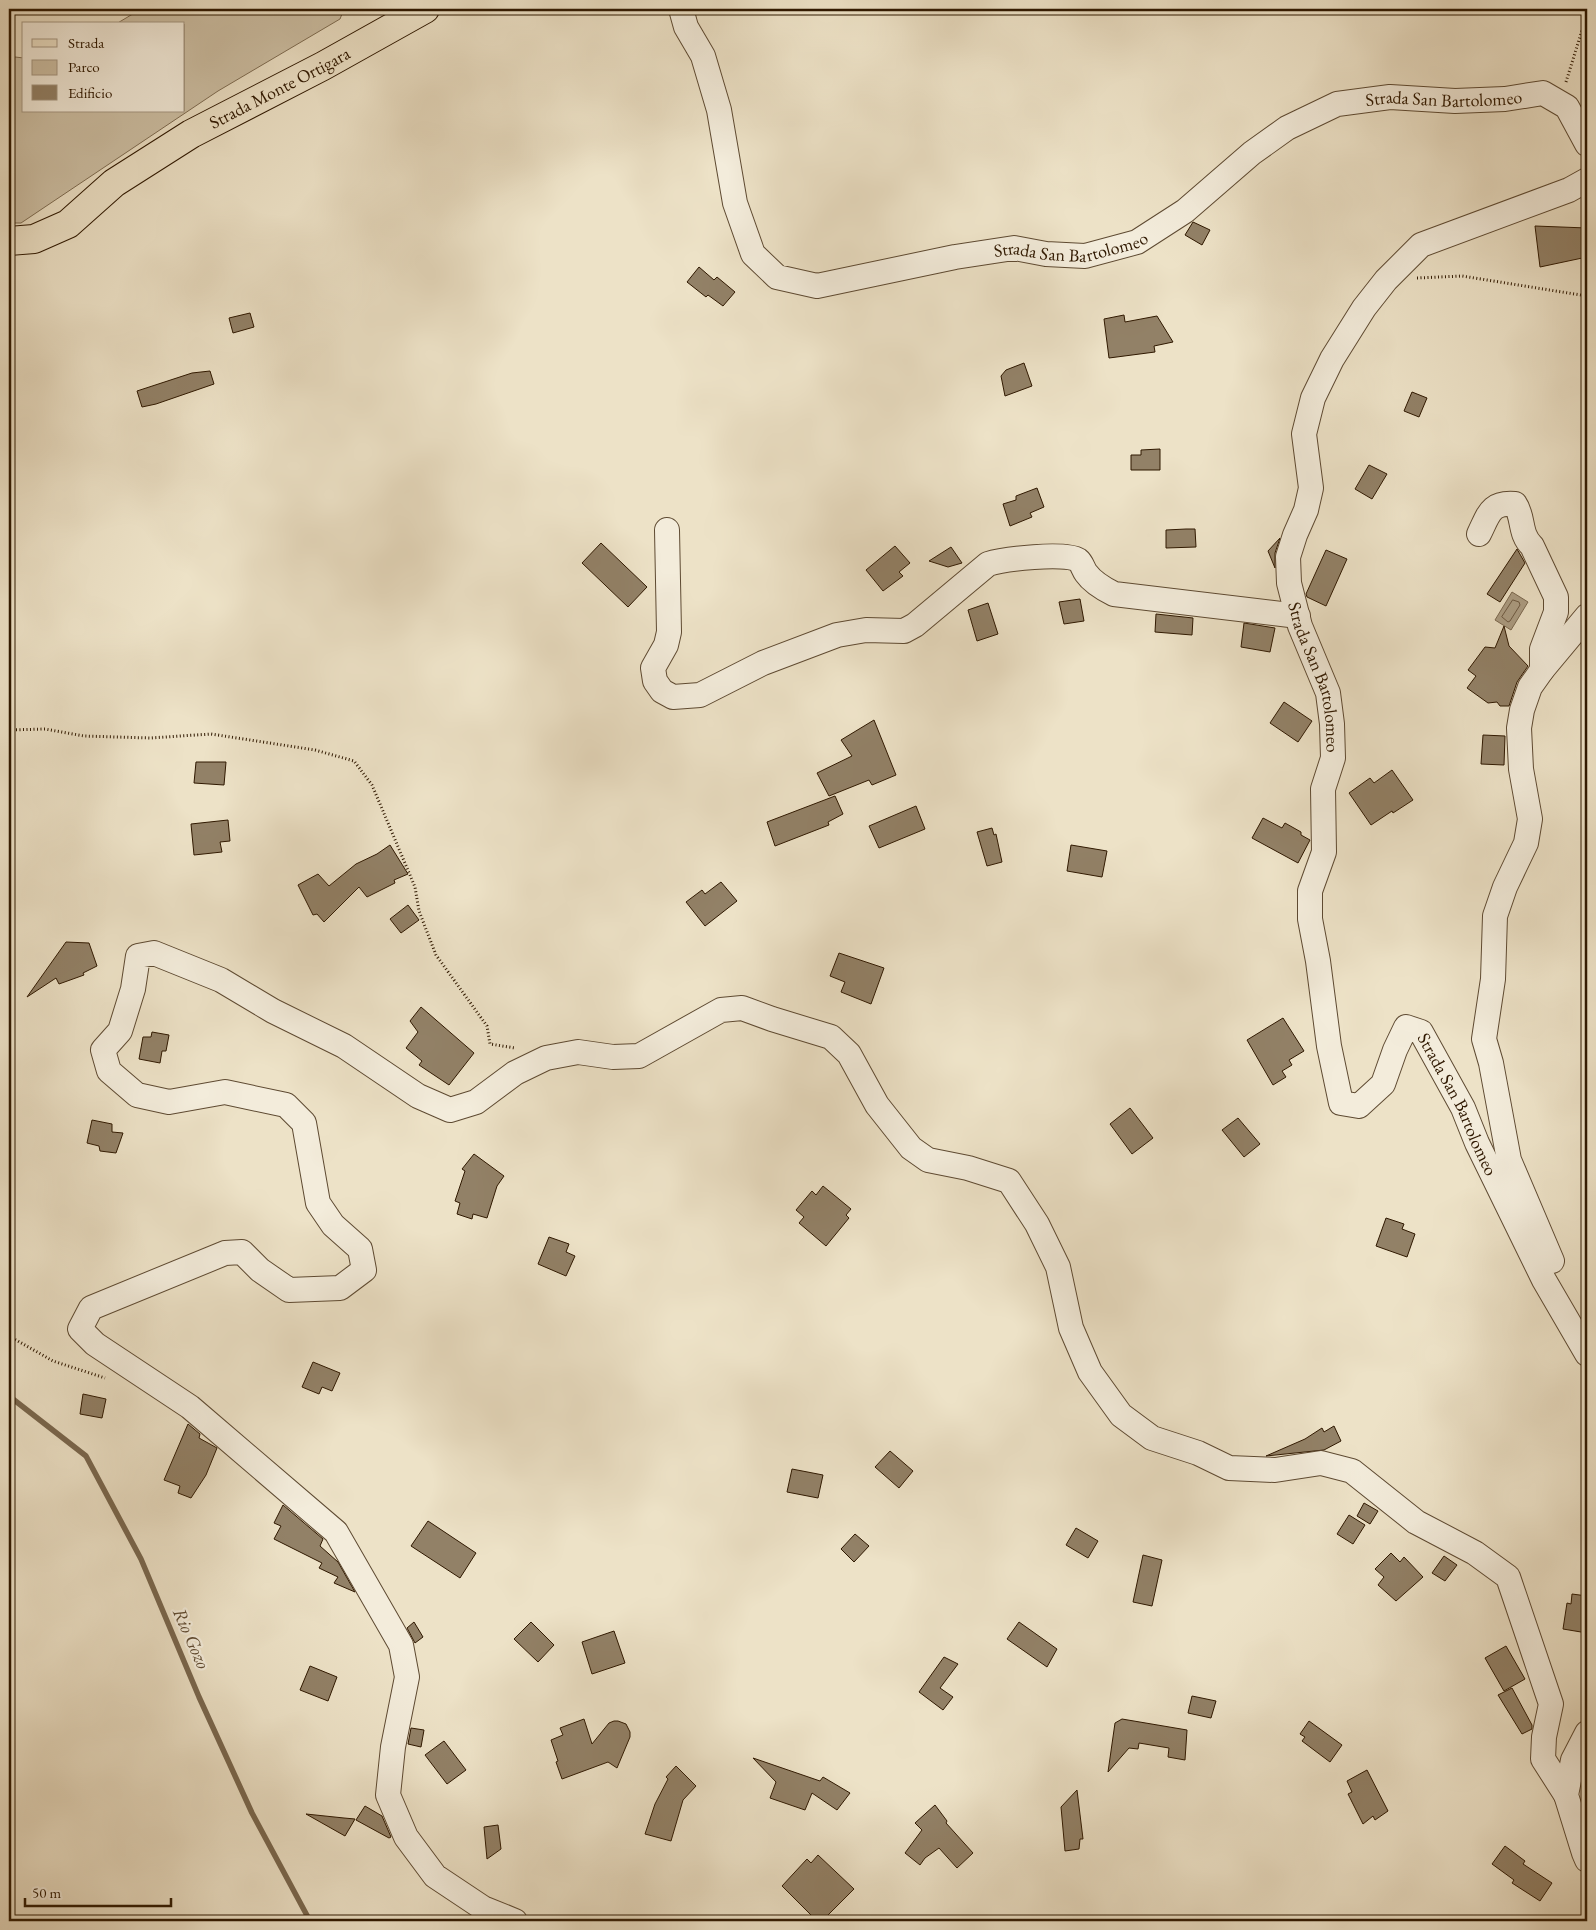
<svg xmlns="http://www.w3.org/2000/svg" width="1596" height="1930" font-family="'EB Garamond',serif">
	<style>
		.green { fill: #cdc0a5; stroke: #7e6c52 }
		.water { fill: #ac9d83; stroke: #7a684f }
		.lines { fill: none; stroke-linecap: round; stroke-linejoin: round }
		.shore { stroke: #6e5a42; stroke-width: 1 }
		.stream { stroke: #7a684f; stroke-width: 5.5 }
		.building { fill: #928167; stroke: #2f1800 }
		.minor-casing { stroke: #5e4a32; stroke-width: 26 }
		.major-casing { stroke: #2f1800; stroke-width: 30 }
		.path { stroke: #2f1800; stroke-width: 3; stroke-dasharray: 1 2.5; stroke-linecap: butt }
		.minor { stroke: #f3ecdb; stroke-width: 24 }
		.major { stroke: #ede2c7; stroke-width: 28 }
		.labels { text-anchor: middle; stroke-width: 4.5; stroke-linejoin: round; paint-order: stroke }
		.street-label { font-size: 18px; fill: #2f1800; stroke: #f3ecdb }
		.water-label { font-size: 19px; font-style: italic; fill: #614d34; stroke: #f3ecdb }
	</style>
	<rect width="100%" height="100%" fill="#ede2c7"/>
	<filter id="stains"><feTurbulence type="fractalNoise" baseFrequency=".004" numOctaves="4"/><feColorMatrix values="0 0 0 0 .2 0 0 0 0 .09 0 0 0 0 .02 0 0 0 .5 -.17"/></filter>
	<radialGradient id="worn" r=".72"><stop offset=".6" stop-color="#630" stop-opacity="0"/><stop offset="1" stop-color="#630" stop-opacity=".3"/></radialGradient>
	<polygon class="green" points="141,9 344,9 340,19 218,91 21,223 9,223 9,52 15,57 24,58 24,111 184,111 184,24 116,24"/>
	<polygon class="water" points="1512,592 1528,602 1511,630 1495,620"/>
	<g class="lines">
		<polygon class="shore" points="1513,600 1519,602 1520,605 1510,621 1508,622 1502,617"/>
		<polyline class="stream" points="9,1396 86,1456 141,1559 199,1697 252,1813 310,1921"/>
	</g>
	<g class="building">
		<polygon points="1193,222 1210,230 1202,245 1185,235"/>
		<polygon points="1535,226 1587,228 1587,257 1540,267"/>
		<polygon points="699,267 714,280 717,277 735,292 723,306 708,295 706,297 687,282"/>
		<polygon points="250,313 254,327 233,333 229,318"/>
		<polygon points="1124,315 1125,322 1157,316 1173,342 1154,346 1155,352 1109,358 1104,319"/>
		<polygon points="1024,363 1032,386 1005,396 1001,376 1006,370"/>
		<polygon points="210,371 214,384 156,404 142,407 137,391 192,373"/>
		<polygon points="1412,392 1427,398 1419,417 1404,411"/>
		<polygon points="1160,449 1160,470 1131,470 1131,455 1141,455 1141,450"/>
		<polygon points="1369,465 1387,474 1372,499 1355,489"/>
		<polygon points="1037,488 1044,507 1030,513 1032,517 1010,526 1003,504 1016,500 1016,496"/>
		<polygon points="1186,529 1195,529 1196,547 1166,548 1166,530"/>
		<polygon points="1280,538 1275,553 1275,568 1268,551"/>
		<polygon points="601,543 647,587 628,607 582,563"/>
		<polygon points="895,546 910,563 899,572 903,576 883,591 866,570"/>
		<polygon points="951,547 962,563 948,567 929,561"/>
		<polygon points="1517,549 1525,563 1500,602 1487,594"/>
		<polygon points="1326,550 1347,559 1326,606 1307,597 1306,594"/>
		<polygon points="1080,599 1084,621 1064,624 1059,602"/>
		<polygon points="988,603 998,634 977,641 968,610"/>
		<polygon points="1156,614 1193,618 1192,635 1155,632"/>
		<polygon points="1244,623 1275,628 1270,652 1241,647"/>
		<polygon points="1504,626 1509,646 1528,666 1517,682 1509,706 1500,706 1497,702 1488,703 1467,688 1476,676 1468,670 1485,647 1495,648"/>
		<polygon points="1284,702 1312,721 1298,742 1270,723"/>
		<polygon points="874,720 896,775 872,785 869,780 829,796 817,773 852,756 841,740"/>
		<polygon points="1483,735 1505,736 1504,765 1481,764"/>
		<polygon points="196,762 226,762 224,785 194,783"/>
		<polygon points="1392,770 1413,800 1393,813 1392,811 1371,825 1349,793 1370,778 1374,783"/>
		<polygon points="835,796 843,814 828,822 829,825 775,846 767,822"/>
		<polygon points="916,806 925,829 879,848 869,826"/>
		<polygon points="1263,818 1282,828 1285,823 1301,832 1301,835 1310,840 1298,863 1252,838"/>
		<polygon points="228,820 230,841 220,842 222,852 194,855 191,824"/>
		<polygon points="992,828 994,835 996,834 1002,862 987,866 977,832"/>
		<polygon points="390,845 408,874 394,880 395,883 367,897 359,887 324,922 317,914 313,915 298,885 318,874 329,886 356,864 377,854"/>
		<polygon points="1071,845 1107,851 1102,877 1067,871"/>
		<polygon points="721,882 737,901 705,926 686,902 702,890 705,894"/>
		<polygon points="408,905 419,920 401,933 390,919"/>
		<polygon points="66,942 89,943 97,966 83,973 84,975 59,984 56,978 27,997"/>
		<polygon points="839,953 884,968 871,1004 841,992 845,982 830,976"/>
		<polygon points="421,1007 474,1053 449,1085 419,1065 422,1061 406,1048 418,1032 410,1021"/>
		<polygon points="1283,1018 1304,1051 1289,1060 1292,1065 1282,1071 1286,1077 1273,1085 1247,1040"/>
		<polygon points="152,1032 169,1035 166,1051 162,1051 160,1063 139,1059 143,1037 151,1037"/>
		<polygon points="1130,1108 1153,1138 1132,1154 1110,1124"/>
		<polygon points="1238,1118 1260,1144 1244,1157 1222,1130"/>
		<polygon points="92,1120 112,1124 112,1132 123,1133 116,1153 100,1151 99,1146 87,1143"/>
		<polygon points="474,1154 504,1176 497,1186 487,1218 473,1214 472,1219 457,1214 460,1203 455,1201 465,1171 462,1169"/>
		<polygon points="823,1186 851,1209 846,1215 849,1218 826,1246 799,1223 804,1217 796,1210 812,1191 816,1195"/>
		<polygon points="1386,1218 1404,1224 1402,1229 1415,1234 1407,1257 1376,1246"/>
		<polygon points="549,1237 569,1244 566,1252 575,1256 566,1276 538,1264"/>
		<polygon points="313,1362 340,1373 332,1391 322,1387 319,1394 302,1387"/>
		<polygon points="83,1394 106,1399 102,1418 80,1414"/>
		<polygon points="188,1424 200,1434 199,1438 217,1448 206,1475 191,1498 178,1493 180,1486 164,1480"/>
		<polygon points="1334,1426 1341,1441 1324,1450 1266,1456 1305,1439 1322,1428 1324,1432"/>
		<polygon points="890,1451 913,1471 899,1488 875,1467"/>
		<polygon points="792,1469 823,1475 818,1498 787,1492"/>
		<polygon points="1364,1503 1378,1511 1370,1524 1357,1516"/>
		<polygon points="283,1505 323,1539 320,1546 338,1562 355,1592 334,1583 338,1577 319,1568 322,1563 274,1539 281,1526 274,1523"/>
		<polygon points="1349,1515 1365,1525 1353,1544 1337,1534"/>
		<polygon points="428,1521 476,1553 460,1578 411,1546"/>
		<polygon points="1076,1528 1098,1541 1088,1558 1066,1545"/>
		<polygon points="855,1534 869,1546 854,1562 841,1549"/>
		<polygon points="1391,1553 1400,1562 1404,1557 1423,1577 1396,1601 1378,1585 1384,1577 1375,1569"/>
		<polygon points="1143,1555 1162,1560 1152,1606 1133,1602"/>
		<polygon points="1444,1556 1457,1565 1445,1581 1432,1573"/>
		<polygon points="1572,1594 1587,1596 1587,1633 1563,1629 1567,1603 1571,1604"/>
		<polygon points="414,1622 423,1637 415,1643 407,1628"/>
		<polygon points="531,1622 554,1645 538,1662 514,1639"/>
		<polygon points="1019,1622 1057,1649 1047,1667 1007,1639"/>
		<polygon points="614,1631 625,1663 592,1674 582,1642"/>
		<polygon points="1506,1646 1525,1679 1504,1691 1485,1658"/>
		<polygon points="944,1657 958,1664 940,1688 953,1697 943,1710 919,1692"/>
		<polygon points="310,1666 337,1677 328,1701 300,1690"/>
		<polygon points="1512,1688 1532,1725 1532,1729 1522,1734 1498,1695"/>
		<polygon points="1192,1696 1216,1701 1211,1718 1188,1713"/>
		<polygon points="584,1719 592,1744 609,1723 614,1721 618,1721 626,1724 630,1732 630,1737 617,1768 608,1762 562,1779 556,1762 558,1761 551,1740 563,1735 560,1728"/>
		<polygon points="1122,1719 1187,1730 1185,1760 1168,1757 1169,1748 1139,1743 1138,1749 1129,1748 1108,1772 1115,1723"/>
		<polygon points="1309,1721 1342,1745 1330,1762 1302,1741 1305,1737 1300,1734"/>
		<polygon points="411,1728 424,1730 421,1747 408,1744"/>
		<polygon points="444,1741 466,1770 447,1784 425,1755"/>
		<polygon points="753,1758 820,1781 823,1777 850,1793 837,1810 812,1793 805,1810 770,1798 776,1782"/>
		<polygon points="676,1766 696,1786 683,1800 671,1841 645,1834 655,1804 668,1779 666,1777"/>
		<polygon points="1367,1770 1388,1811 1375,1820 1373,1816 1363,1824 1348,1794 1352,1792 1347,1781"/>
		<polygon points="1077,1790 1083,1839 1080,1839 1079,1849 1065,1851 1061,1807"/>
		<polygon points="935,1805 947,1821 946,1823 973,1853 957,1868 939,1848 925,1858 920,1865 905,1853 922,1830 915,1823"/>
		<polygon points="365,1806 382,1816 391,1837 389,1838 356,1820"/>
		<polygon points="306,1814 344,1818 355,1819 345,1836"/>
		<polygon points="498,1825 501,1849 487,1859 484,1827"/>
		<polygon points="1505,1846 1525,1861 1523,1864 1552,1883 1540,1901 1512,1883 1514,1880 1492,1864"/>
		<polygon points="818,1855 854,1889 822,1921 817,1921 782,1886 807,1859 811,1863"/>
	</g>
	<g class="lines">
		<defs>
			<g id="minor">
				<path id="s1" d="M 681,9 L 686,27 L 703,56 L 719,110 L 735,203 L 753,254 L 777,277 L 817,286 L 955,257 L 1014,248 L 1046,254 L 1085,256 L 1137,242 L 1185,211 L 1252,153 L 1287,128 L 1337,104 L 1390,97 L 1455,101 L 1505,99 L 1543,93 L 1567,107 L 1587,144"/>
				<path id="s2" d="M 1587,180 L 1569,190 L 1421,245 L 1386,280 L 1364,308 L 1332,359 L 1313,398 L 1304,434 L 1311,488 L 1306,510 L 1295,535 L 1288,557 L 1289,583 L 1300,626 L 1328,693 L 1332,724 L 1333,758 L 1323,789 L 1324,852 L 1310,891 L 1310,919 L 1318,961 L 1329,1046 L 1341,1103 L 1359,1106 L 1383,1084 L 1395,1050 L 1406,1027 L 1421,1032 L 1463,1108 L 1477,1143 L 1544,1280 L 1587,1354"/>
				<path d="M 667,530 L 669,632 L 666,645 L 653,668 L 655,681 L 662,691 L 673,697 L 700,695 L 763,663 L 837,635 L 866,630 L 904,631 L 915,625 L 988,564 C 1003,559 1065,552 1078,560 C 1082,563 1083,569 1086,573 C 1093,583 1104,589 1114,594 L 1298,616"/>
				<path d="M 1479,534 C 1489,514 1490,502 1515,504 C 1524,517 1519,534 1532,546 L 1556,597 L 1556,612 L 1542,649 L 1542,670"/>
				<polyline points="1552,1261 1509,1160 1491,1063 1484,1039 1493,979 1495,916 1505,887 1526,843 1530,819 1521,769 1519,728 1522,710 1530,687 1542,670 1587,616"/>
				<polyline points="1587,1733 1573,1760 1566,1795 1584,1853 1587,1860"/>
				<polyline points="515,1921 483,1908 435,1876 406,1837 388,1795 393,1747 407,1677 401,1645 336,1532 190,1407 95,1344 80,1329 91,1308 225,1253 242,1252 260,1270 289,1290 340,1288 364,1270 360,1249 333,1225 318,1203 304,1123 286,1105 225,1092 169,1102 137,1095 109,1071 103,1050 120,1031 133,989 138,956 154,953 221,980 273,1011 344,1046 418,1096 450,1110 476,1102 515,1073 546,1058 578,1052 613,1057 639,1056 721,1010 742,1008 772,1019 831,1037 849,1054 877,1105 911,1148 928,1160 968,1168 1009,1181 1037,1224 1058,1267 1071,1328 1090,1372 1121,1415 1152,1438 1198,1453 1229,1468 1275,1470 1321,1463 1352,1471 1416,1522 1475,1553 1508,1577 1551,1704 1544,1737 1543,1759 1566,1795"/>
			</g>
			<g id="major">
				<path id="s3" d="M 9,241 L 34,239 L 68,224 L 114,183 L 191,134 L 323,66 L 425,9"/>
			</g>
		</defs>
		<use href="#minor" class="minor-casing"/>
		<use href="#major" class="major-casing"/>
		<g class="path">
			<polyline points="1566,82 1587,14"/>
			<polyline points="1417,278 1462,276 1587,296"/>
			<polyline points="9,730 45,729 84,736 150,738 211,734 315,750 354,761 372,785 415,887 419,911 436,955 487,1026 490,1044 515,1048"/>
			<polyline points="9,1336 53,1361 105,1378"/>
		</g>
		<use href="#minor" class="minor"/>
		<use href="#major" class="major"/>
	</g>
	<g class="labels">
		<g class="street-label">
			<text dy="6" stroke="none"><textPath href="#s3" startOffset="315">Strada Monte Ortigara</textPath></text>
			<text dy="6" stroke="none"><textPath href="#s1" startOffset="1009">Strada San Bartolomeo</textPath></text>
			<text dy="6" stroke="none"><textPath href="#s1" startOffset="590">Strada San Bartolomeo</textPath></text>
			<text dy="6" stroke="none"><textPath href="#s2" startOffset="656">Strada San Bartolomeo</textPath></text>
			<text dy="6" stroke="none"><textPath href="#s2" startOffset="1301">Strada San Bartolomeo</textPath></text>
		</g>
		<g class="water-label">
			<text transform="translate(192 1638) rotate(66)" y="7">Rio Gozo</text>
		</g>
	</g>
	<rect width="1596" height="1930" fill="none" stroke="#ede2c7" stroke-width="30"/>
	<rect x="10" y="10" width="1576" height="1910" fill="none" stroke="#2f1800" stroke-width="2.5"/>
	<rect x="15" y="15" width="1566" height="1900" fill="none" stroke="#2f1800"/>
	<rect x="22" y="22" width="162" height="90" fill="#f3ecdb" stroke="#a59783"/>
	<rect x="32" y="39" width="25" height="8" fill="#ede2c7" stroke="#a59783"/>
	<text x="68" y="48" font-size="15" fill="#2f1800">Strada</text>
	<rect x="32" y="60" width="25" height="15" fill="#cdc0a5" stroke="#a59783"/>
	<text x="68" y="72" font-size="15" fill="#2f1800">Parco</text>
	<rect x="32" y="85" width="25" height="15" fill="#928167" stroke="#a59783"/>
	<text x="68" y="98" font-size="15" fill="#2f1800">Edificio</text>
	<path d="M25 1898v8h146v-8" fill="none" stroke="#2f1800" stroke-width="2.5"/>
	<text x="32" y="1898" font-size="15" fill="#2f1800" stroke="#f3ecdb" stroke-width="4" paint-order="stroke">50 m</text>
	<rect width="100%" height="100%" filter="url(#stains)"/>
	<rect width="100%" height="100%" fill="url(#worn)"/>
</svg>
